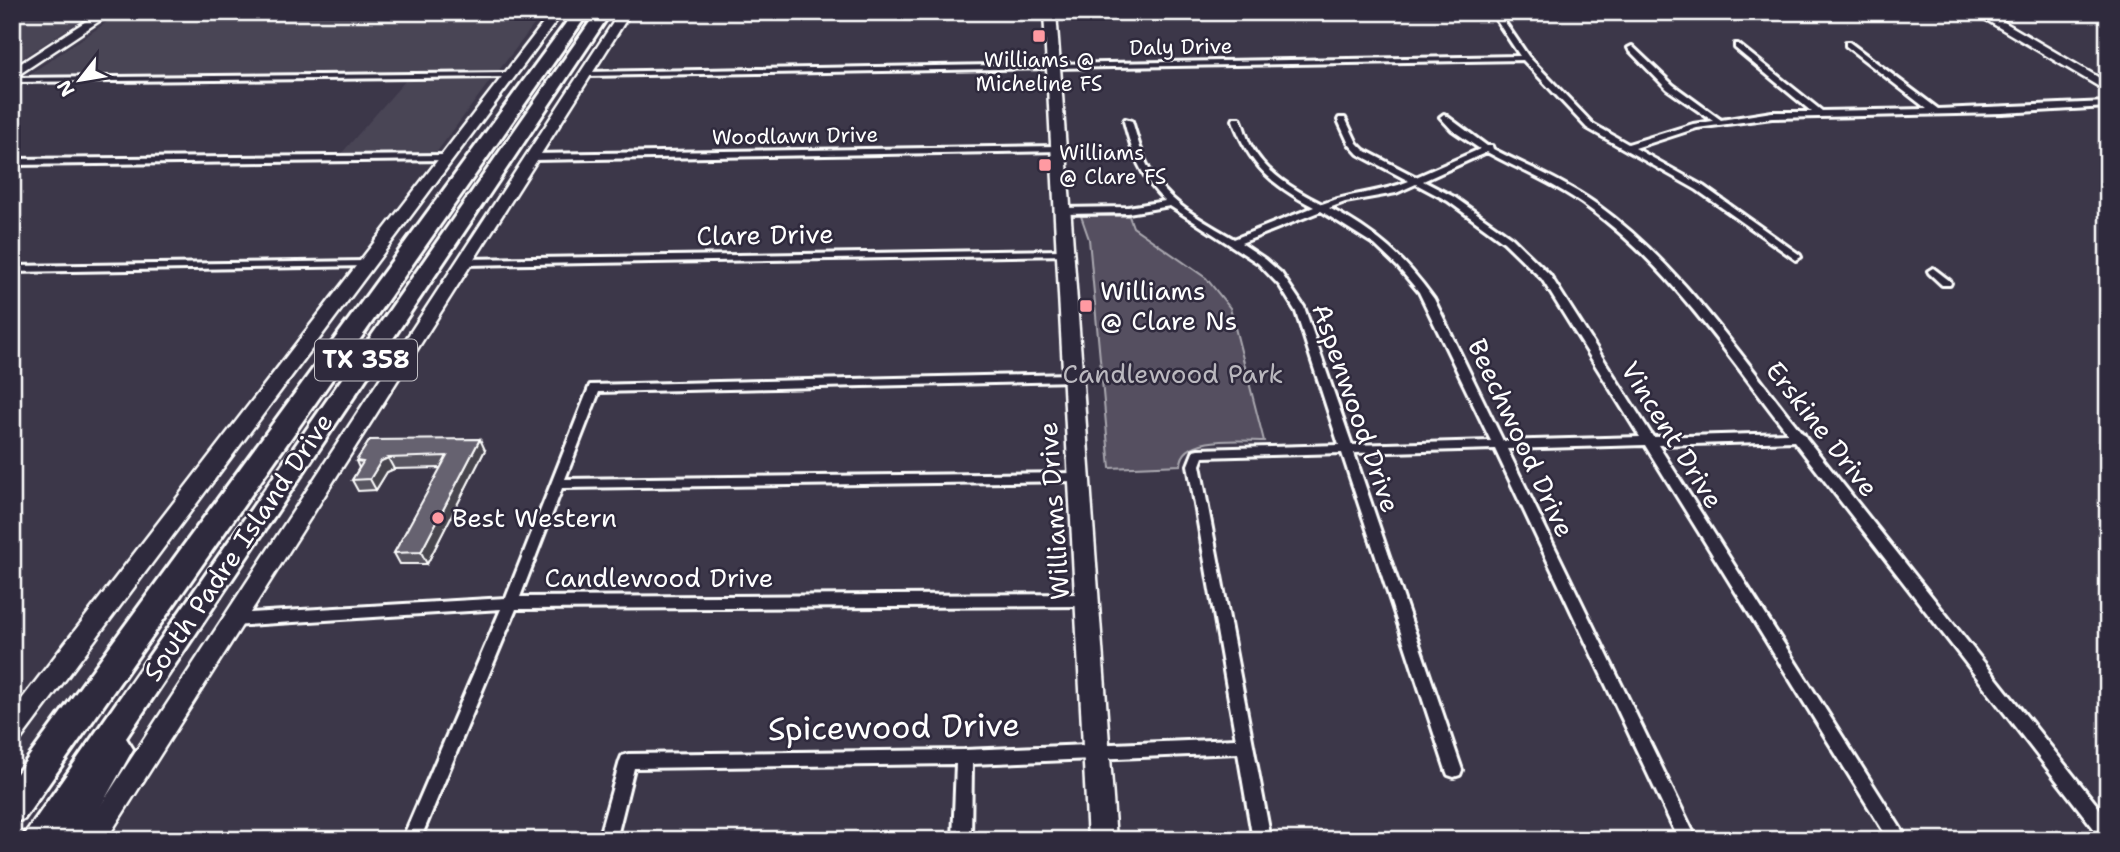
<svg xmlns="http://www.w3.org/2000/svg" width="2120" height="852" font-family="'Shantell Sans',sans-serif">
	<style>
		.built { fill: #494455 }
		.green { fill: #555060; stroke: #aaa8b0; stroke-width: 2 }
		.lines { fill: none; stroke-linecap: round; stroke-linejoin: round }
		.street-casing { stroke: #fff; stroke-width: 6 }
		.secondary-casing { stroke: #fff; stroke-width: 5 }
		.highway-casing { stroke: #fff; stroke-width: 6 }
		.street { fill: #2f2a3d; fill-rule: evenodd }
		.secondary { fill: #2f2a3d; fill-rule: evenodd }
		.highway { fill: #2f2a3d; fill-rule: evenodd }
		.wall { fill: #585460; stroke: #fff; stroke-width: 2 }
		.shaded-wall { fill: #47454e; stroke: #fff; stroke-width: 2 }
		.building { fill: #666270; stroke: #fff; stroke-width: 2 }
		.poi-dot { fill: #ff9aa2; stroke: #2f2a3d; stroke-width: 2.5 }
		.labels { text-anchor: middle; stroke-width: 5; stroke-linejoin: round; paint-order: stroke }
		.far-street-label { font-size: 21px; fill: #fff; stroke: #2f2a3d }
		.far-poi-label { font-size: 21px; fill: #fff; stroke: #2f2a3d }
		.shield { fill: #2f2a3d; stroke: #c1bfc5; stroke-width: 2 }
		.shield-label { font-size: 24px; font-weight: bold; fill: #fff }
		.street-label { font-size: 26px; fill: #fff; stroke: #2f2a3d }
		.poi-label { font-size: 26px; fill: #fff; stroke: #2f2a3d; text-anchor: start }
		.park-label { font-size: 26px; fill: #bbb9bf; stroke: #2f2a3d }
		.near-street-label { font-size: 32px; fill: #fff; stroke: #2f2a3d }
	</style>
	<rect width="100%" height="100%" fill="#3c3749"/>
	<filter id="ink" filterUnits="userSpaceOnUse"><feTurbulence type="fractalNoise" baseFrequency=".0143" numOctaves="2"/><feDisplacementMap in="SourceGraphic" scale="14" xChannelSelector="R" yChannelSelector="G"/><feConvolveMatrix kernelMatrix="1 2 1 2 8 2 1 2 1" color-interpolation-filters="sRGB"/></filter>
	<g filter="url(#ink)">
		<g class="built">
			<polygon points="12,12 93,12 12,65"/>
			<polygon points="122,12 544,12 499,70 27,76"/>
			<polygon points="405,81 490,81 436,153 340,155"/>
			<polygon points="294,831 290,840 120,840 121,838"/>
		</g>
		<path class="green" d="M 1081,216 L 1129,216 L 1133,227 L 1206,278 L 1230,308 L 1264,441 C 1243,441 1181,434 1181,465 L 1110,468 L 1089,239 Z"/>
		<g class="lines">
			<defs>
				<g id="street">
					<polygon points="1047,12 1156,12 1153,14 1050,16 1046,14"/>
					<polygon points="1491,12 1498,12 1528,56 1593,124 1628,144 1693,124 1713,121 1667,89 1629,50 1628,48 1632,46 1673,85 1721,120 1772,112 1812,112 1735,48 1735,44 1738,44 1822,111 1927,109 1846,46 1846,42 1849,42 1938,109 2108,102 2108,107 2002,113 1772,118 1697,128 1635,148 1703,186 1800,255 1801,257 1796,260 1697,190 1587,128 1523,60 586,76 582,74 586,72 1520,56"/>
					<polygon points="512,73 512,77 509,77 12,82 12,78"/>
					<path d="M 1444,114 L 1487,146 L 1492,146 L 1493,149 C 1528,167 1564,181 1596,204 C 1679,263 1739,354 1802,433 L 1804,434 L 1806,438 L 2108,819 L 2108,840 L 2102,839 L 1794,441 L 1658,445 L 1908,840 L 1889,840 L 1645,445 L 1507,449 L 1697,840 L 1679,840 L 1495,449 L 1354,453 L 1462,770 L 1460,775 L 1454,777 L 1448,775 L 1446,770 L 1342,453 L 1203,457 L 1200,465 L 1271,840 L 1253,840 L 1238,753 L 972,764 L 971,840 L 953,840 L 956,764 L 634,768 L 616,840 L 598,840 L 620,761 L 622,756 L 628,754 L 964,750 L 1236,739 L 1188,465 L 1194,450 L 1198,449 L 1339,445 L 1296,312 L 1280,286 L 1258,263 L 1170,206 L 1128,213 L 1062,214 L 1057,211 L 1062,208 L 1128,207 L 1165,201 C 1141,178 1132,152 1124,121 L 1125,119 L 1132,121 C 1137,137 1141,154 1149,169 C 1167,203 1202,220 1234,239 L 1314,207 C 1272,185 1249,165 1233,120 L 1234,118 L 1240,118 C 1244,126 1246,136 1250,144 C 1265,173 1294,190 1322,204 C 1350,193 1381,193 1409,181 L 1358,154 L 1349,144 L 1338,120 L 1339,118 L 1345,118 L 1357,143 L 1364,150 L 1416,177 L 1480,149 L 1452,130 L 1440,117 ZM 1487,152 C 1522,171 1558,185 1590,209 C 1671,268 1727,355 1788,433 L 1653,437 L 1550,275 L 1512,238 L 1454,197 L 1423,181 ZM 1416,184 L 1448,201 L 1504,242 L 1542,279 L 1640,437 L 1503,441 L 1434,299 C 1404,257 1375,232 1329,208 L 1345,202 L 1396,193 ZM 1321,211 L 1375,245 L 1398,267 L 1419,292 L 1491,441 L 1352,445 L 1304,307 L 1281,273 L 1265,259 L 1241,243 Z"/>
					<polygon points="1058,146 1061,147 1061,151 533,160 529,157 533,154"/>
					<polygon points="446,155 449,156 449,160 12,165 12,159"/>
					<polygon points="1065,250 1070,253 1069,255 465,265 460,262 465,259"/>
					<polygon points="366,261 371,264 370,266 12,272 12,266"/>
					<polygon points="1933,268 1950,281 1951,283 1950,285 1942,285 1929,273 1928,271"/>
					<polygon points="1072,374 1078,378 1076,381 599,392 565,479 1079,473 1085,477 1079,481 562,488 520,597 1086,594 1091,596 1093,600 1091,604 1086,606 516,609 420,840 402,840 501,609 232,626 227,624 225,620 227,616 232,614 506,598 590,385"/>
				</g>
				<g id="secondary">
					<polygon points="100,12 113,12 12,79 12,69"/>
					<polygon points="552,12 563,12 21,739 12,742 12,712"/>
					<polygon points="620,12 631,12 106,840 78,840"/>
					<polygon points="1044,12 1056,12 1116,840 1088,840"/>
					<polygon points="1973,12 1987,12 2108,83 2108,92"/>
				</g>
				<g id="highway">
					<polygon points="574,12 589,12 24,819 12,823 12,780"/>
					<polygon points="597,12 611,12 126,738 133,749 82,840 21,840"/>
				</g>
			</defs>
			<use href="#street" class="street-casing"/>
			<use href="#secondary" class="secondary-casing"/>
			<use href="#highway" class="highway-casing"/>
			<use href="#street" class="street"/>
			<use href="#secondary" class="secondary"/>
			<use href="#highway" class="highway"/>
		</g>
		<polygon class="wall" points="370,440 485,450 427,564 400,564 394,553 441,468 394,469 387,472 376,490 358,491 352,480 359,468 356,461"/>
		<g class="shaded-wall">
			<polygon points="480,439 485,450 427,564 421,552"/>
			<polygon points="388,458 394,469 387,472 376,490 370,479 381,461"/>
		</g>
		<polygon class="building" points="480,439 421,552 394,553 447,456 388,458 381,461 370,479 352,480 363,462 356,461 370,440"/>
	</g>
	<g class="poi-dot">
		<rect x="1032" y="29" width="14" height="14" rx="3.5"/>
		<rect x="1038" y="158" width="14" height="14" rx="3.5"/>
		<rect x="1079" y="299" width="14" height="14" rx="3.5"/>
		<circle cx="438" cy="518" r="7"/>
	</g>
	<g class="labels">
		<g class="far-street-label">
			<text transform="translate(1181 47) rotate(-1)" y="7">Daly Drive</text>
			<text transform="translate(795 136) rotate(-1)" y="7">Woodlawn Drive</text>
		</g>
		<g class="far-poi-label">
			<text x="1039" y="67">Williams @<tspan x="1039" dy="24">Micheline FS</tspan></text>
			<text x="1059" y="160" text-anchor="start">Williams<tspan x="1059" dy="24">@ Clare FS</tspan></text>
		</g>
		<rect class="shield" x="315" y="339.5" width="102" height="41" rx="5"/>
		<g class="shield-label">
			<text x="366" y="368">TX 358</text>
		</g>
		<g class="street-label">
			<text transform="translate(765 235) rotate(-1)" y="9">Clare Drive</text>
			<text transform="translate(1356 408) rotate(71)" y="9">Aspenwood Drive</text>
			<text transform="translate(1822 429) rotate(52)" y="9">Erskine Drive</text>
			<text transform="translate(1672 435) rotate(58)" y="9">Vincent Drive</text>
			<text transform="translate(1521 438) rotate(65)" y="9">Beechwood Drive</text>
			<text transform="translate(1054 511) rotate(-94)" y="9">Williams Drive</text>
			<text transform="translate(238 547) rotate(-56)" y="9">South Padre Island Drive</text>
			<text x="659" y="587">Candlewood Drive</text>
		</g>
		<g class="poi-label">
			<text x="1100" y="300">Williams<tspan x="1100" dy="30">@ Clare Ns</tspan></text>
			<text x="452" y="527">Best Western</text>
		</g>
		<g class="park-label">
			<text x="1173" y="383">Candlewood Park</text>
		</g>
		<g class="near-street-label">
			<text transform="translate(894 727) rotate(-1)" y="11">Spicewood Drive</text>
		</g>
	</g>
	<rect width="2120" height="852" fill="none" stroke="#2f2a3d" stroke-width="42"/>
	<rect x="21" y="21" width="2078" height="810" fill="none" stroke="#fff" stroke-width="2.5" filter="url(#ink)"/>
	<g transform="translate(80 80) rotate(239)" stroke="#2f2a3d" stroke-width="5" paint-order="stroke">
	<path d="M0-5L12 26L0 18L-12 26Z" fill="#ffffff"/>
	<text y="-10" font-size="19" font-weight="bold" text-anchor="middle" fill="#ffffff">N</text>
	</g>
</svg>
